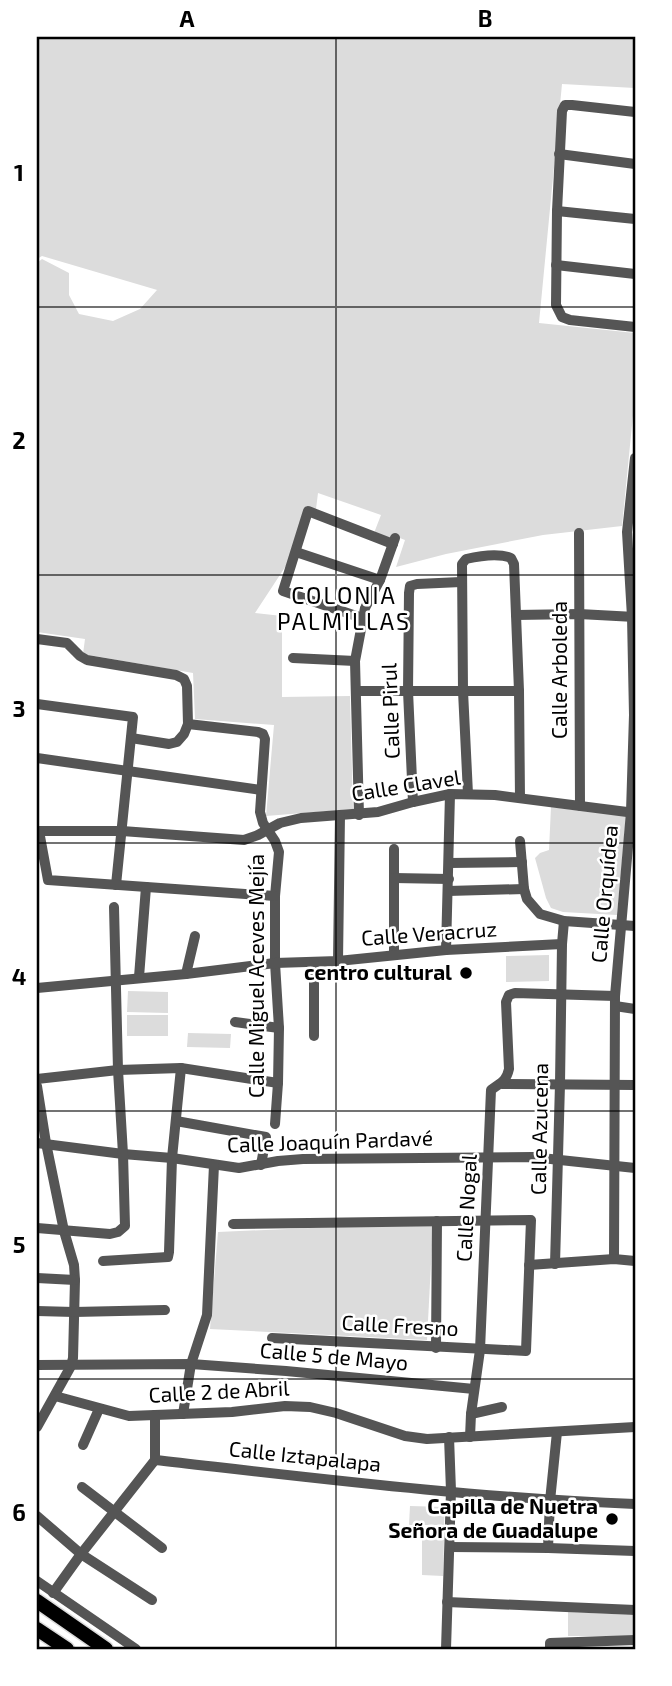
<svg xmlns="http://www.w3.org/2000/svg" width="672" height="1686" font-family="'Exo 2',sans-serif">
	<style>
		.green { fill: #dcdcdc }
		.lines { fill: none; stroke-linecap: round; stroke-linejoin: round }
		.highway-casing { stroke: #dbdbdb; stroke-width: 17 }
		.minor { stroke: #555; stroke-width: 10 }
		.highway { stroke: #000; stroke-width: 14 }
		.grid { fill: none; stroke: #000; stroke-width: 2; stroke-opacity: 0.55 }
		.poi-dot { fill: #000; stroke: #fff; stroke-width: 2.5 }
		.labels { text-anchor: middle; stroke-width: 5; stroke-linejoin: round; paint-order: stroke }
		.street-label { font-size: 21px; fill: #000; stroke: #fff }
		.poi-label { font-size: 21px; font-weight: bold; fill: #000; stroke: #fff; text-anchor: end }
		.neighbourhood-label { font-size: 23px; letter-spacing: 2px; fill: #000; stroke: #fff }
		.neatline { fill: none; stroke: #000; stroke-width: 2.5 }
		.grid-label { font-size: 23px; text-anchor: middle; font-weight: bold; fill: #000 }
	</style>
	<rect width="100%" height="100%" fill="#fff"/>
	<g class="green">
		<polygon points="37,37 635,37 635,88 562,84 539,323 635,333 635,395 622,526 543,535 446,554 396,567 405,540 392,535 391,538 374,533 381,515 318,493 316,509 306,506 293,555 255,613 282,616 282,697 350,696 353,809 266,816 274,725 195,719 193,673 83,654 85,639 37,632 37,550 39,534 37,534 37,263 42,259 69,273 69,295 79,314 113,321 140,309 157,290 164,292 42,256 37,259"/>
		<polygon points="551,807 626,816 617,915 563,912 551,908 546,898 535,858 540,853 549,850"/>
		<polygon points="549,955 549,981 506,982 506,956"/>
		<polygon points="128,991 168,992 168,1013 127,1012"/>
		<rect x="127" y="1015" width="41" height="21"/>
		<polygon points="188,1033 231,1034 230,1048 187,1047"/>
		<polygon points="433,1226 427,1340 210,1329 218,1232 334,1227"/>
		<polygon points="410,1506 445,1507 444,1525 409,1525"/>
		<polygon points="422,1538 444,1539 443,1576 422,1575"/>
		<polygon points="568,1612 635,1615 635,1636 568,1636"/>
	</g>
	<g class="lines">
		<defs>
			<g id="highway">
				<polyline points="37,1601 106,1649"/>
				<polyline points="37,1629 67,1649"/>
			</g>
		</defs>
		<use href="#highway" class="highway-casing"/>
		<g class="minor">
			<polyline points="635,112 572,105 565,105 562,111 557,211 556,305 562,317 570,320 635,327"/>
			<polyline points="559,154 635,164"/>
			<polyline points="557,211 635,219"/>
			<polyline points="556,265 635,274"/>
			<polyline points="579,533 580,806"/>
			<polyline points="296,552 380,580"/>
			<polyline points="516,615 579,614 635,617"/>
			<polyline points="362,618 283,591 308,511 393,544"/>
			<polyline points="37,639 67,643 80,656 87,660 176,675 184,679 187,686 188,724 184,734 177,742 169,744 131,738"/>
			<polyline points="293,658 355,661"/>
			<polyline points="357,691 519,691"/>
			<polyline points="37,704 133,717 116,885"/>
			<polyline points="188,724 258,732 263,734 265,739 260,812 263,823 275,841 279,852 275,896 275,963 279,1028 278,1083 275,1124"/>
			<polyline points="37,758 261,790"/>
			<path d="M 468,794 L 463,691 L 462,564 L 466,559 C 479,556 499,553 511,558 L 514,564 L 519,691 L 520,798"/>
			<polyline points="413,802 408,691 409,593 410,586 417,584 461,582"/>
			<polyline points="359,815 355,661 365,608 380,580 395,538"/>
			<polyline points="37,831 122,831 244,840 258,835 280,823 301,818 378,812 413,802 450,794 495,795 635,813"/>
			<polyline points="39,831 48,880 275,896"/>
			<polyline points="520,841 524,889 527,899 540,914 564,921 635,926"/>
			<polyline points="394,849 394,955"/>
			<polyline points="449,863 522,862"/>
			<polyline points="394,878 449,879"/>
			<polyline points="448,891 524,889"/>
			<polyline points="446,950 450,794"/>
			<polyline points="338,961 340,815"/>
			<polyline points="186,974 195,936"/>
			<polyline points="139,977 146,887"/>
			<polyline points="37,988 186,974 275,963 338,961 446,950 562,944 564,921"/>
			<polyline points="615,1006 635,1009"/>
			<polyline points="235,1022 279,1028"/>
			<polyline points="314,1036 314,962"/>
			<polyline points="37,1079 118,1070 181,1068 278,1083"/>
			<polyline points="502,1084 635,1085"/>
			<polyline points="37,1086 46,1143 64,1231 74,1265 75,1280 73,1358 71,1366 37,1427"/>
			<polyline points="176,1121 266,1137 261,1165"/>
			<polyline points="37,1143 123,1154 172,1158 239,1168 278,1161 303,1159 532,1157 635,1168"/>
			<polyline points="233,1224 531,1220 526,1351 272,1338"/>
			<polyline points="37,1228 110,1234 118,1232 125,1226 123,1154 118,1070 114,907"/>
			<polyline points="614,1259 615,996 631,812 634,715 632,617 627,532 635,458"/>
			<polyline points="103,1261 168,1257 169,1252 172,1158 181,1068"/>
			<polyline points="555,1264 560,1084 562,944"/>
			<polyline points="529,1265 614,1259 635,1261"/>
			<polyline points="37,1278 75,1280"/>
			<polyline points="37,1311 74,1312 165,1310"/>
			<polyline points="436,1348 437,1221"/>
			<polyline points="37,1365 191,1364 286,1371 474,1389"/>
			<polyline points="55,1396 129,1416 232,1412 285,1406 310,1407 336,1413 405,1436 427,1439 635,1427"/>
			<polyline points="183,1414 191,1364 207,1315 214,1165"/>
			<polyline points="471,1414 502,1407"/>
			<path d="M 470,1437 L 471,1414 L 480,1350 L 491,1090 C 501,1082 506,1082 509,1069 L 506,1002 L 509,995 L 515,993 L 615,996"/>
			<polyline points="83,1445 99,1409"/>
			<path d="M 155,1460 C 315,1478 475,1498 635,1504"/>
			<polyline points="82,1487 162,1548"/>
			<polyline points="37,1516 81,1554 152,1600"/>
			<polyline points="450,1547 548,1548 635,1551"/>
			<polyline points="548,1548 550,1501 557,1432"/>
			<polyline points="37,1581 136,1649"/>
			<polyline points="53,1593 81,1554 155,1460 155,1415"/>
			<polyline points="447,1602 635,1610"/>
			<polyline points="446,1649 451,1491 449,1437"/>
			<polyline points="550,1649 550,1643 635,1640"/>
		</g>
		<use href="#highway" class="highway"/>
	</g>
	<path class="grid" d="M 336,37 L 336,1649M 37,307 L 635,307M 37,575 L 635,575M 37,843 L 635,843M 37,1111 L 635,1111M 37,1379 L 635,1379"/>
	<g class="poi-dot">
		<circle cx="466" cy="973" r="7"/>
		<circle cx="612" cy="1519" r="7"/>
	</g>
	<g class="labels">
		<g class="street-label">
			<text transform="translate(560 670) rotate(-90)" y="7">Calle Arboleda</text>
			<text transform="translate(391 711) rotate(-92)" y="7">Calle Pirul</text>
			<text transform="translate(406 786) rotate(-9)" y="7">Calle Clavel</text>
			<text transform="translate(605 894) rotate(-85)" y="7">Calle Orquídea</text>
			<text transform="translate(429 934) rotate(-4)" y="7">Calle Veracruz</text>
			<text transform="translate(257 976) rotate(-90)" y="7">Calle Miguel Aceves Mejía</text>
			<text transform="translate(540 1129) rotate(-89)" y="7">Calle Azucena</text>
			<text transform="translate(330 1142) rotate(-2)" y="7">Calle Joaquín Pardavé</text>
			<text transform="translate(467 1208) rotate(-87)" y="7">Calle Nogal</text>
			<text transform="translate(400 1326) rotate(3)" y="7">Calle Fresno</text>
			<text transform="translate(334 1357) rotate(5)" y="7">Calle 5 de Mayo</text>
			<text transform="translate(219 1392) rotate(-3)" y="7">Calle 2 de Abril</text>
			<text transform="translate(305 1457) rotate(6)" y="7">Calle Iztapalapa</text>
		</g>
		<g class="poi-label">
			<text x="452" y="980">centro cultural</text>
			<text x="598" y="1514">Capilla de Nuetra<tspan x="598" dy="24">Señora de Guadalupe</tspan></text>
		</g>
		<g class="neighbourhood-label">
			<text x="344" y="604">COLONIA<tspan x="344" dy="26">PALMILLAS</tspan></text>
		</g>
	</g>
	<rect width="672" height="1686" fill="none" stroke="#ffffff" stroke-width="77"/>
	<rect x="38" y="38" width="596" height="1610" class="neatline"/>
	<g class="grid-label">
		<text x="187" y="27">A</text>
		<text x="485" y="27">B</text>
		<text x="19" y="181">1</text>
		<text x="19" y="449">2</text>
		<text x="19" y="717">3</text>
		<text x="19" y="985">4</text>
		<text x="19" y="1253">5</text>
		<text x="19" y="1521">6</text>
	</g>
</svg>
